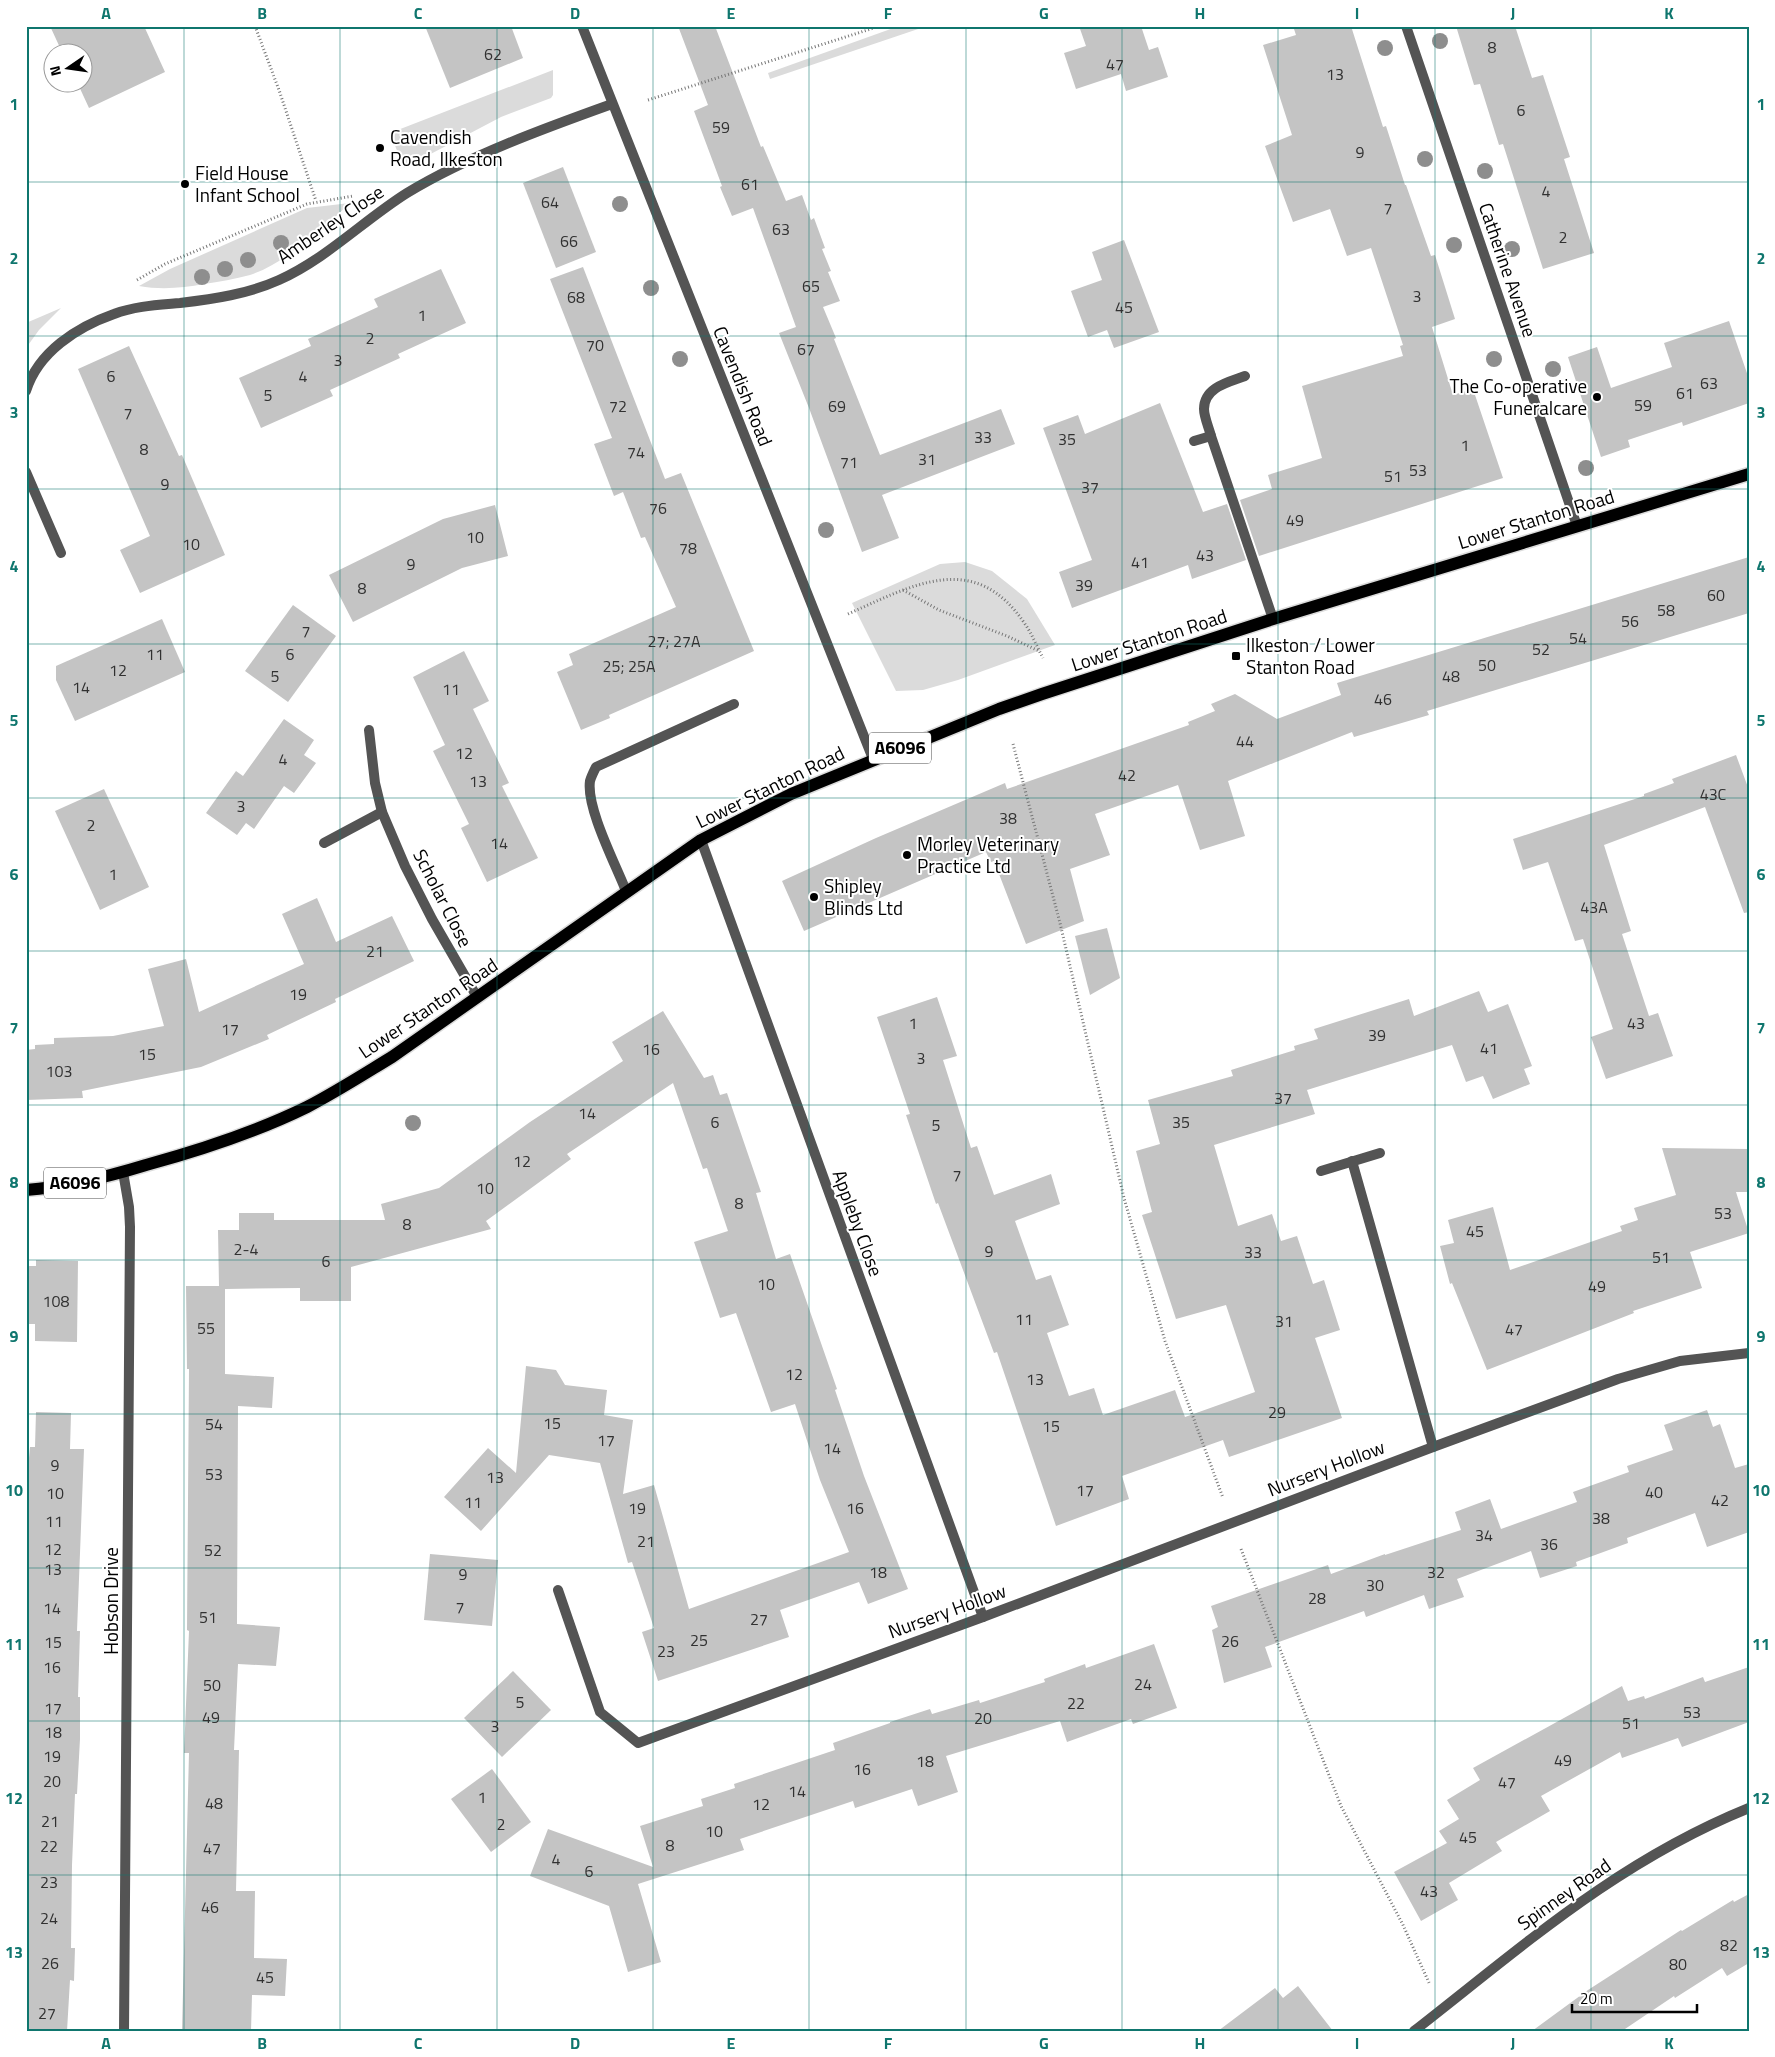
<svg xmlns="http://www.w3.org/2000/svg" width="1775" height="2057" font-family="'Titillium Web',sans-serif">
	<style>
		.green { fill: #dbdbdb }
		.building { fill: #c4c4c4 }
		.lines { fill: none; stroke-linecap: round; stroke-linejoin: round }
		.primary-casing { stroke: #dbdbdb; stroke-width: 15 }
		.path { stroke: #767676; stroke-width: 3; stroke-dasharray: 1 2.5; stroke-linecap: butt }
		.service { stroke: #545454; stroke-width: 10 }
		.minor { stroke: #545454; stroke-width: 10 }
		.tertiary { stroke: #545454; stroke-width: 10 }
		.primary { stroke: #000; stroke-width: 12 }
		.tree { fill: #8e8e8e }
		.grid { fill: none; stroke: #0f766e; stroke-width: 1; stroke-opacity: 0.55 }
		.poi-dot { fill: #000; stroke: #fff; stroke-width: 2 }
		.labels { text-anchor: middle; stroke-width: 4; stroke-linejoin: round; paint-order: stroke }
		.number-label { font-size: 16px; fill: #313131 }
		.shield { fill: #fff; stroke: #4c4c4c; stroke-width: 1 }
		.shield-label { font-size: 18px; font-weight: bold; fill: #000 }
		.poi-label { font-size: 19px; fill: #000; stroke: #fff; text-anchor: start }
		.street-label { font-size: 19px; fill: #000; stroke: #fff }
		.neatline { fill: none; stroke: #0f766e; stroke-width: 2 }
		.grid-label { font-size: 16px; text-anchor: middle; font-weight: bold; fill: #0f766e }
	</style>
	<rect width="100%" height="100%" fill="#fff"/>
	<g class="green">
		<polygon points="899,26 927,26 770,79 768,73"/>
		<polygon points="553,70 553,95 551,98 501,117 404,168 390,133"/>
		<path d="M 350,203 C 324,228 284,264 250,275 C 235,279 219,282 204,284 C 183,288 161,290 139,286 L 170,269 L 307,208 Z"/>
		<polygon points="61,308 39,330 26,348 26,323"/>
		<polygon points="965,562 992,571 1027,599 1055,645 958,680 923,690 896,691 852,603 940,564"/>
	</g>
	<g class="building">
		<polygon points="50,26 144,26 165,72 89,108 77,82 82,82 82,52 62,52"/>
		<polygon points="425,26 511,26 523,58 450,88"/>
		<polygon points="678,26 715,26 761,147 763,146 786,201 802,195 811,220 814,218 825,248 822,249 831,271 828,272 840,301 823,307 836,338 834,339 880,455 1001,409 1015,444 882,495 899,538 862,552 809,408 779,333 796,327 753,208 732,216 720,187 722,186 694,111 708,105"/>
		<polygon points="1079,26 1141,26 1149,50 1158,47 1168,77 1126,91 1121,74 1076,89 1064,53 1086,46"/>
		<polygon points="1293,26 1351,26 1383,127 1386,126 1405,185 1406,185 1431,256 1435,255 1455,319 1432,327 1453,395 1473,389 1503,478 1259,556 1240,500 1272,489 1268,475 1322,458 1302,386 1403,356 1400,346 1403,345 1371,248 1347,256 1330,209 1293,222 1265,146 1292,135 1263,45 1296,35"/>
		<polygon points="1456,26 1515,26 1532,78 1543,75 1570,157 1564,159 1594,253 1543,269 1503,144 1499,145 1480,84 1474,85"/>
		<polygon points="563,167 596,252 556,268 523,183"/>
		<polygon points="1124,240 1159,332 1114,348 1107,330 1088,337 1071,291 1102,280 1092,252"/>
		<polygon points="583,267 665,479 681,473 754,651 609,715 610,718 581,730 557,672 573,665 569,654 676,607 645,537 641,538 623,492 614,496 594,444 612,438 550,279"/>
		<polygon points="441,269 466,323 398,354 400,358 330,390 333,396 261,428 239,378 311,346 308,339 378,307 374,299"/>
		<polygon points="1729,321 1749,379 1749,403 1683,426 1682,422 1628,440 1630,447 1601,457 1568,357 1597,347 1611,388 1672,367 1664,343"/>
		<polygon points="129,346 179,456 182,455 225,555 140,593 120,550 150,536 78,369"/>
		<polygon points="1160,403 1203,512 1227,504 1246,560 1192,579 1188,565 1072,608 1059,572 1092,560 1043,428 1078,415 1085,434"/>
		<polygon points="495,505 508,556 462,568 353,622 329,575 443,519"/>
		<polygon points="1749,557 1749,613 1427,711 1429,715 1354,737 1352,732 1228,781 1245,836 1200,850 1178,785 1095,814 1110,855 1070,869 1084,921 1026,944 994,861 991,862 986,852 804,931 782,881 876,838 1005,783 1007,789 1189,725 1188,722 1215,711 1211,704 1235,694 1277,719 1341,695 1337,683"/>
		<polygon points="293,605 336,636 288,702 245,671"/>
		<polygon points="162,619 185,672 75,721 56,680 56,666"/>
		<polygon points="464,651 489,701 473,709 509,783 502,786 538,858 487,882 461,828 469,824 433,751 445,745 413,677"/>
		<polygon points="284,719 314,740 304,755 316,763 294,793 284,786 254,829 246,823 237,835 206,813 236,771 243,776"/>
		<polygon points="1736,755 1749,790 1749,912 1744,913 1705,807 1604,845 1631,931 1622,934 1649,1016 1658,1013 1673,1056 1606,1079 1591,1037 1613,1029 1583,939 1575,941 1548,862 1523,870 1513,839 1644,796 1644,794 1674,783 1672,779"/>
		<polygon points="104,789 149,887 100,910 55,811"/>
		<polygon points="317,898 336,942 392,916 414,961 335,999 336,1002 267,1035 269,1039 201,1067 82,1091 83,1098 26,1100 26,1050 35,1049 35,1045 54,1044 54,1038 113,1036 164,1026 148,969 186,959 199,1012 304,964 282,914"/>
		<polygon points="1107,928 1120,978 1090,995 1075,936"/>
		<polygon points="1479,991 1488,1012 1508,1004 1532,1066 1524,1069 1530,1084 1493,1099 1483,1076 1466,1082 1452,1045 1307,1090 1315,1114 1214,1145 1238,1226 1272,1214 1281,1241 1297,1236 1313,1284 1324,1280 1340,1330 1315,1338 1342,1418 1229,1457 1223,1440 1122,1476 1129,1499 1056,1526 997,1352 994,1353 938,1203 936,1204 906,1115 910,1114 877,1017 937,997 957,1056 943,1060 971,1148 977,1146 994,1195 1051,1174 1060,1204 1015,1221 1036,1280 1051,1275 1069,1325 1047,1333 1069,1396 1094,1388 1103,1415 1175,1390 1185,1417 1255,1392 1226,1305 1176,1319 1142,1215 1152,1212 1136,1151 1160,1144 1148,1100 1233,1076 1231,1070 1295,1050 1294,1046 1318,1039 1314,1029 1409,999 1414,1016"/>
		<polygon points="663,1011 704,1078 713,1075 720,1095 727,1093 761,1192 756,1193 776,1259 790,1254 837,1389 835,1390 864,1476 908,1589 868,1604 859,1582 780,1610 789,1637 658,1681 642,1632 654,1628 632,1562 628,1563 600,1463 549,1455 481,1531 444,1497 488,1448 516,1473 526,1366 556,1370 565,1385 607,1390 604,1415 633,1420 623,1494 654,1485 689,1609 849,1552 820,1480 795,1404 771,1412 736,1313 720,1318 694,1242 728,1231 707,1168 703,1169 673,1083 567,1154 571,1159 486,1221 491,1229 351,1267 351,1301 300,1301 300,1288 225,1289 225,1374 274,1377 272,1408 238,1406 237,1624 280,1627 276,1666 238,1664 234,1750 239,1750 236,1891 255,1891 254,1958 287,1959 285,1996 252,1995 251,2031 182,2031 189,1753 184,1753 189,1631 187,1630 189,1369 187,1369 186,1286 219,1286 218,1230 239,1230 239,1213 274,1213 274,1220 385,1220 381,1204 439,1188 530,1122 623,1061 612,1042"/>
		<polygon points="1662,1148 1749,1149 1749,1192 1736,1192 1749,1233 1690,1252 1702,1288 1633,1311 1634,1313 1487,1370 1452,1283 1450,1284 1440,1246 1454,1243 1448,1220 1493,1207 1510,1270 1622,1231 1620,1226 1638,1220 1634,1208 1676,1195"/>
		<polygon points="36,1260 78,1261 77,1342 35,1341 35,1324 26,1324 26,1266 36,1266"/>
		<polygon points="1707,1410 1713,1427 1720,1424 1735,1468 1749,1464 1749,1532 1707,1547 1695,1513 1627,1538 1628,1543 1576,1562 1577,1566 1540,1578 1531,1551 1457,1579 1464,1597 1429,1609 1424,1595 1366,1617 1364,1611 1265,1647 1272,1667 1224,1683 1212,1630 1218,1627 1211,1606 1328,1565 1331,1574 1385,1554 1385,1555 1461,1530 1455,1512 1490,1499 1501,1529 1577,1502 1573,1492 1629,1472 1627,1466 1673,1450 1664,1425"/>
		<polygon points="36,1412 71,1413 70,1449 84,1449 77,1631 80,1631 78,1697 80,1697 80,1739 77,1794 75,1794 72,1865 71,1948 75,1948 74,1981 70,1980 67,2031 26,2031 26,1458 29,1458 30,1447 35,1447"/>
		<polygon points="430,1554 498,1560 492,1626 424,1620"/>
		<polygon points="1154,1644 1177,1708 1133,1724 1131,1719 1067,1742 1060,1721 946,1756 958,1792 918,1806 912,1789 855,1808 853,1801 740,1839 744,1850 638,1884 661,1962 628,1972 609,1906 530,1876 548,1829 653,1867 640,1826 703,1806 701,1799 735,1788 734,1784 835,1750 833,1743 890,1723 890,1722 930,1709 932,1714 979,1700 980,1703 1045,1682 1044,1679 1085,1664 1086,1668"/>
		<polygon points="1749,1667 1749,1722 1682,1747 1678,1738 1622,1758 1620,1752 1541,1796 1550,1811 1496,1842 1502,1851 1449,1883 1458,1900 1421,1921 1394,1872 1447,1843 1439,1831 1459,1819 1447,1800 1480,1780 1473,1768 1622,1686 1628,1701 1644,1696 1645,1699 1703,1677 1705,1682"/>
		<polygon points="513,1671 551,1710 502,1757 464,1718"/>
		<polygon points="492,1769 531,1822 491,1852 451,1799"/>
		<polygon points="1749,1894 1749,1963 1727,1976 1722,1968 1675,1998 1674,1996 1622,2031 1532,2031 1588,1990 1681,1930 1682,1931 1733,1900 1734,1902"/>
		<polygon points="1298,1986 1333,2031 1218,2031 1275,1988 1283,1998"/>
	</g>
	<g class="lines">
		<defs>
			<path id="primary" d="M 26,1190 C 67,1187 107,1177 146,1165 C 201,1150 256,1132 307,1107 C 336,1092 364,1074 392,1057 L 701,840 L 791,794 L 999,709 L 1042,694 L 1273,619 L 1749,474"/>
		</defs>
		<use href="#primary" class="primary-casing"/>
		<g class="path">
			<polyline points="255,26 279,90 316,201"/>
			<polyline points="648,100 880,26"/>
			<polyline points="137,280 165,264 307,204 353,196"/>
			<polyline points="903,590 939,610 1007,636 1039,651"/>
			<path d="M 848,614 C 913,585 975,549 1025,624 C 1032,634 1037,647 1043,658"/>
			<polyline points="1013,744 1060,923 1124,1198 1165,1341 1223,1498"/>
			<polyline points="1241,1549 1341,1806 1403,1925 1430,1985"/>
		</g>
		<g class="service">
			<path d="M 1245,376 C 1229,382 1204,387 1204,409 C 1204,417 1209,428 1211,436 L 1273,619"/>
			<polyline points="1194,441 1211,436"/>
			<path d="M 626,891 C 616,865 586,808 590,781 C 591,777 594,771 596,767 L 734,704"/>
		</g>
		<g class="minor">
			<polyline points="1406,26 1577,526"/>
			<path d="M 26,391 C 38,352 77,327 114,314 C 135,306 158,305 180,303 C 214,299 248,294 279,280 C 326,259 364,220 407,193 C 468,156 545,128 612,104"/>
			<polyline points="26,472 61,553"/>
			<polyline points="369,730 375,783 382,812 405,866 432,919 477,997"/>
			<polyline points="701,840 983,1617"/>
			<polyline points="324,843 382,812"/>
			<polyline points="1352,1161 1433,1447"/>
			<polyline points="1321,1171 1380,1153"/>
			<polyline points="123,1172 129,1207 130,1227 124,2031"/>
			<polyline points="558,1590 600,1712 638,1743 983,1617 1433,1447 1618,1379 1680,1361 1749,1353"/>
			<path d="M 1414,2031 C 1523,1946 1618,1861 1749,1808"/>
		</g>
		<polyline class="tertiary" points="582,26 873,759"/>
		<use href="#primary" class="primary"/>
	</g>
	<g class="tree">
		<circle cx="1440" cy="41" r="8"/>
		<circle cx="1385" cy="48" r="8"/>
		<circle cx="1425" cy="159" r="8"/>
		<circle cx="1485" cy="171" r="8"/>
		<circle cx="620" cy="204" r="8"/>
		<circle cx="281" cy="243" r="8"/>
		<circle cx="1454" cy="245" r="8"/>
		<circle cx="1512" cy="249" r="8"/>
		<circle cx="248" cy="260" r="8"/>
		<circle cx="225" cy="269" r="8"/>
		<circle cx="202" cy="277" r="8"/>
		<circle cx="651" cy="288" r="8"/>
		<circle cx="680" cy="359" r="8"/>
		<circle cx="1494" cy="359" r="8"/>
		<circle cx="1553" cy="369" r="8"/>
		<circle cx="1586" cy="468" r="8"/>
		<circle cx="826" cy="530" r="8"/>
		<circle cx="413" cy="1123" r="8"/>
	</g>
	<path class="grid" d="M 184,26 L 184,2031M 340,26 L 340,2031M 497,26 L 497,2031M 653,26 L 653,2031M 809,26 L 809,2031M 966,26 L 966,2031M 1122,26 L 1122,2031M 1278,26 L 1278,2031M 1435,26 L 1435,2031M 1591,26 L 1591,2031M 26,182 L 1749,182M 26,336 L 1749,336M 26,489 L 1749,489M 26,644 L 1749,644M 26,798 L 1749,798M 26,951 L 1749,951M 26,1105 L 1749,1105M 26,1260 L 1749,1260M 26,1414 L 1749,1414M 26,1568 L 1749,1568M 26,1721 L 1749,1721M 26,1875 L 1749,1875"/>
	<g class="poi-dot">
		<circle cx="380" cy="148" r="5"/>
		<circle cx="185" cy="184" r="5"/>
		<circle cx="1597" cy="397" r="5"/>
		<rect x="1231" y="651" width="10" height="10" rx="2.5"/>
		<circle cx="907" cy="855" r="5"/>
		<circle cx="814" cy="897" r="5"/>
	</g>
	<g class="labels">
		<g class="number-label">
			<text x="1492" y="53">8</text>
			<text x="493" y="60">62</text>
			<text x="1115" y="70">47</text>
			<text x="1335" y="80">13</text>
			<text x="1521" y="116">6</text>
			<text x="721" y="133">59</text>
			<text x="1360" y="158">9</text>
			<text x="750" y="190">61</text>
			<text x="1546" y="197">4</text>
			<text x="550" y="208">64</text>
			<text x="1388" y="214">7</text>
			<text x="781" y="235">63</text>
			<text x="1563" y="243">2</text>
			<text x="569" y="247">66</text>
			<text x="811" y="292">65</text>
			<text x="1417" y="302">3</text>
			<text x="576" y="303">68</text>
			<text x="1124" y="313">45</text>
			<text x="422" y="321">1</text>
			<text x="370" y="344">2</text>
			<text x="595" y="351">70</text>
			<text x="806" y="355">67</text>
			<text x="338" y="366">3</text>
			<text x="111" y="382">6</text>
			<text x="303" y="382">4</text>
			<text x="1709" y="389">63</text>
			<text x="1685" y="399">61</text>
			<text x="268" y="401">5</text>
			<text x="1643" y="411">59</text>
			<text x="618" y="412">72</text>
			<text x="837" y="412">69</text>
			<text x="128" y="419">7</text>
			<text x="983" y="443">33</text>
			<text x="1067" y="445">35</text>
			<text x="1465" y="451">1</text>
			<text x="144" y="455">8</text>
			<text x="636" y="458">74</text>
			<text x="927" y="465">31</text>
			<text x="849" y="468">71</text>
			<text x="1418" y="476">53</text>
			<text x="1393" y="482">51</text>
			<text x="165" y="490">9</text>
			<text x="1090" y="493">37</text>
			<text x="658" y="514">76</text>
			<text x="1295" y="526">49</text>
			<text x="475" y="543">10</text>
			<text x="191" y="550">10</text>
			<text x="688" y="554">78</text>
			<text x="1205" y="561">43</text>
			<text x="1140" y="568">41</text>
			<text x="411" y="570">9</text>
			<text x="1084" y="591">39</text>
			<text x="362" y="594">8</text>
			<text x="1716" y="601">60</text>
			<text x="1666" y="616">58</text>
			<text x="1630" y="627">56</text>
			<text x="306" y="637">7</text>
			<text x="1578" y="644">54</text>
			<text x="674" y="647">27; 27A</text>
			<text x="1541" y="655">52</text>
			<text x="155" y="660">11</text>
			<text x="290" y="660">6</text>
			<text x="1487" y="671">50</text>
			<text x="629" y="672">25; 25A</text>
			<text x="118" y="676">12</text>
			<text x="275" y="682">5</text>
			<text x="1451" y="682">48</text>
			<text x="81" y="693">14</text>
			<text x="451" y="695">11</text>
			<text x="1383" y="705">46</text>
			<text x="1245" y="747">44</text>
			<text x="464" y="759">12</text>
			<text x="283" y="765">4</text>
			<text x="1127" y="781">42</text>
			<text x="478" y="787">13</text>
			<text x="1713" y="800">43C</text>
			<text x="241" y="812">3</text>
			<text x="1008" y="824">38</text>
			<text x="91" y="831">2</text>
			<text x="499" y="849">14</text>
			<text x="113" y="880">1</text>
			<text x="1594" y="913">43A</text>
			<text x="375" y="957">21</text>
			<text x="298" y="1000">19</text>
			<text x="913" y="1029">1</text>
			<text x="1636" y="1029">43</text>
			<text x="230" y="1035">17</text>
			<text x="1377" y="1041">39</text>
			<text x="1489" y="1054">41</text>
			<text x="651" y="1055">16</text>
			<text x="147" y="1060">15</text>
			<text x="921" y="1064">3</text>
			<text x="59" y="1077">103</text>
			<text x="1283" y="1104">37</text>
			<text x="587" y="1119">14</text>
			<text x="715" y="1128">6</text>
			<text x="1181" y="1128">35</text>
			<text x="936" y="1131">5</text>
			<text x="522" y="1167">12</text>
			<text x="957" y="1181">7</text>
			<text x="485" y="1194">10</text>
			<text x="739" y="1209">8</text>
			<text x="1723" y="1219">53</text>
			<text x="407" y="1230">8</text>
			<text x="1475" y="1237">45</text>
			<text x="246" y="1255">2-4</text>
			<text x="989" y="1257">9</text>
			<text x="1253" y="1258">33</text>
			<text x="1661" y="1263">51</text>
			<text x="326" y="1267">6</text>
			<text x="766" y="1290">10</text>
			<text x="1597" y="1292">49</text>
			<text x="56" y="1307">108</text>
			<text x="1024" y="1325">11</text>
			<text x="1284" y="1327">31</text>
			<text x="206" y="1334">55</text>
			<text x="1514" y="1335">47</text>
			<text x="794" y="1380">12</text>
			<text x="1035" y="1385">13</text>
			<text x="1277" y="1418">29</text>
			<text x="552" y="1429">15</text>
			<text x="214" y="1430">54</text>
			<text x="1051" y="1432">15</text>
			<text x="606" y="1446">17</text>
			<text x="832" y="1454">14</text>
			<text x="55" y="1471">9</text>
			<text x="214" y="1480">53</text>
			<text x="495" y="1483">13</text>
			<text x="1085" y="1496">17</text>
			<text x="1654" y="1498">40</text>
			<text x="55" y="1499">10</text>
			<text x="1720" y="1506">42</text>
			<text x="473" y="1508">11</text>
			<text x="637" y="1514">19</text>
			<text x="855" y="1514">16</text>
			<text x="1601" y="1524">38</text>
			<text x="54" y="1527">11</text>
			<text x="1484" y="1541">34</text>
			<text x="646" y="1547">21</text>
			<text x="1549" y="1550">36</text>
			<text x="53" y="1555">12</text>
			<text x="213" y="1556">52</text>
			<text x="53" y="1575">13</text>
			<text x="878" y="1578">18</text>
			<text x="1436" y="1578">32</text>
			<text x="463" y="1580">9</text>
			<text x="1375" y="1591">30</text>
			<text x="1317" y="1604">28</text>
			<text x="460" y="1613">7</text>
			<text x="52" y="1614">14</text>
			<text x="208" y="1623">51</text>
			<text x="759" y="1625">27</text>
			<text x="699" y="1646">25</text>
			<text x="1230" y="1647">26</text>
			<text x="53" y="1648">15</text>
			<text x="666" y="1657">23</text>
			<text x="52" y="1673">16</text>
			<text x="1143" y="1690">24</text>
			<text x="212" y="1691">50</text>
			<text x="520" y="1708">5</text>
			<text x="1076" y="1709">22</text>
			<text x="53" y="1714">17</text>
			<text x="1692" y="1718">53</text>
			<text x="211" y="1723">49</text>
			<text x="983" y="1724">20</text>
			<text x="1631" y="1729">51</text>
			<text x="495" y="1732">3</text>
			<text x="53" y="1738">18</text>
			<text x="52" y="1762">19</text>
			<text x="1563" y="1766">49</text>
			<text x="925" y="1767">18</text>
			<text x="862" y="1775">16</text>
			<text x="52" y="1787">20</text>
			<text x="1507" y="1788">47</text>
			<text x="797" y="1797">14</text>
			<text x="482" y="1803">1</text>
			<text x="214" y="1809">48</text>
			<text x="761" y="1810">12</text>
			<text x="50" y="1827">21</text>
			<text x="501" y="1830">2</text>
			<text x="714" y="1837">10</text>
			<text x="1468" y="1843">45</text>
			<text x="670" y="1851">8</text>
			<text x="49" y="1852">22</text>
			<text x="212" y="1854">47</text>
			<text x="556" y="1865">4</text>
			<text x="589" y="1877">6</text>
			<text x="49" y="1888">23</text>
			<text x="1429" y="1897">43</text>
			<text x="210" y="1913">46</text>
			<text x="49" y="1924">24</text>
			<text x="1729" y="1951">82</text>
			<text x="50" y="1969">26</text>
			<text x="1678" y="1970">80</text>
			<text x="265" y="1983">45</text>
			<text x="47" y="2019">27</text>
		</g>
		<g class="shield">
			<rect x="869" y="732.5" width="62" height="31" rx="4"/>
			<rect x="44" y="1167.5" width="62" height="31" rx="4"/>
		</g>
		<g class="shield-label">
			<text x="900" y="754">A6096</text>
			<text x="75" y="1189">A6096</text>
		</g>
		<g class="poi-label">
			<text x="390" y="144">Cavendish<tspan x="390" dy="22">Road, Ilkeston</tspan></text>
			<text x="195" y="180">Field House<tspan x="195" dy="22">Infant School</tspan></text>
			<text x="1587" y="393" text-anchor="end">The Co-operative<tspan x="1587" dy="22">Funeralcare</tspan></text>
			<text x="1246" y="652">Ilkeston / Lower<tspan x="1246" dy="22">Stanton Road</tspan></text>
			<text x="917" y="851">Morley Veterinary<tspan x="917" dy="22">Practice Ltd</tspan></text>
			<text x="824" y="893">Shipley<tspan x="824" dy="22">Blinds Ltd</tspan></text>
		</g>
		<g class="street-label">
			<text transform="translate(330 224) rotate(-34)" y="7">Amberley Close</text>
			<text transform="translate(1508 270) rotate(71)" y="7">Catherine Avenue</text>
			<text transform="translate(743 386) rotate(68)" y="7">Cavendish Road</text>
			<text transform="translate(1536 519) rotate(-17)" y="7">Lower Stanton Road</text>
			<text transform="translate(1149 640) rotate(-18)" y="7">Lower Stanton Road</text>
			<text transform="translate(770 787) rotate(-26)" y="7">Lower Stanton Road</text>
			<text transform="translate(443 898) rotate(63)" y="7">Scholar Close</text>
			<text transform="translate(428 1008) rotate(-34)" y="7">Lower Stanton Road</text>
			<text transform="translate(858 1223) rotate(70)" y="7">Appleby Close</text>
			<text transform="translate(1326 1468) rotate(-21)" y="7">Nursery Hollow</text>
			<text transform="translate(111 1601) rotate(-90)" y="7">Hobson Drive</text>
			<text transform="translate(947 1611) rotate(-20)" y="7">Nursery Hollow</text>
			<text transform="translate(1564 1894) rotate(-35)" y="7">Spinney Road</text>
		</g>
	</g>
	<rect width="1775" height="2057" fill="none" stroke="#ffffff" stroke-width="55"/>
	<g transform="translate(68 68) rotate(257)"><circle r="24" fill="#ffffff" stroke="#999999"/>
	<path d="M0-4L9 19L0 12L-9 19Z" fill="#000000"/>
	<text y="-8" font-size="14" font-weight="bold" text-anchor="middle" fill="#000000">N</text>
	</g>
	<path d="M1572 2004v8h125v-8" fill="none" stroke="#000000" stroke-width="2.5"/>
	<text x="1580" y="2004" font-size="15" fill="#000000" stroke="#ffffff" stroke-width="4" paint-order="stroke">20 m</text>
	<rect x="28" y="28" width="1720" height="2002" class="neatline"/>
	<g class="grid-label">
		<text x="106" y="19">A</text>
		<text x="262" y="19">B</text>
		<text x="418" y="19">C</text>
		<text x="575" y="19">D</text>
		<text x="731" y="19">E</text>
		<text x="888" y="19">F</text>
		<text x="1044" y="19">G</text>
		<text x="1200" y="19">H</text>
		<text x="1357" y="19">I</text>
		<text x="1513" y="19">J</text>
		<text x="1669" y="19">K</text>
		<text x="14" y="110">1</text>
		<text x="1761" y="110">1</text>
		<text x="14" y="264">2</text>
		<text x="1761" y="264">2</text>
		<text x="14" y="418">3</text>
		<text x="1761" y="418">3</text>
		<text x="14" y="572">4</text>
		<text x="1761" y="572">4</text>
		<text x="14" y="726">5</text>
		<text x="1761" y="726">5</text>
		<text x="14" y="880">6</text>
		<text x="1761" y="880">6</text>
		<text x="14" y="1034">7</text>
		<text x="1761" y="1034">7</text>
		<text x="14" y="1188">8</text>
		<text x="1761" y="1188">8</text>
		<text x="14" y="1342">9</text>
		<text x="1761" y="1342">9</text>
		<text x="14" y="1496">10</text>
		<text x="1761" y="1496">10</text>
		<text x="14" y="1650">11</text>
		<text x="1761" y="1650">11</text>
		<text x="14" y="1804">12</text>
		<text x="1761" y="1804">12</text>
		<text x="14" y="1958">13</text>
		<text x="1761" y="1958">13</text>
		<text x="106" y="2049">A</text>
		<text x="262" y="2049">B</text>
		<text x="418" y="2049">C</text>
		<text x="575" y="2049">D</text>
		<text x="731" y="2049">E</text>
		<text x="888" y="2049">F</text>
		<text x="1044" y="2049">G</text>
		<text x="1200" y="2049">H</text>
		<text x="1357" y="2049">I</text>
		<text x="1513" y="2049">J</text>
		<text x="1669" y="2049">K</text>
	</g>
</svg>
